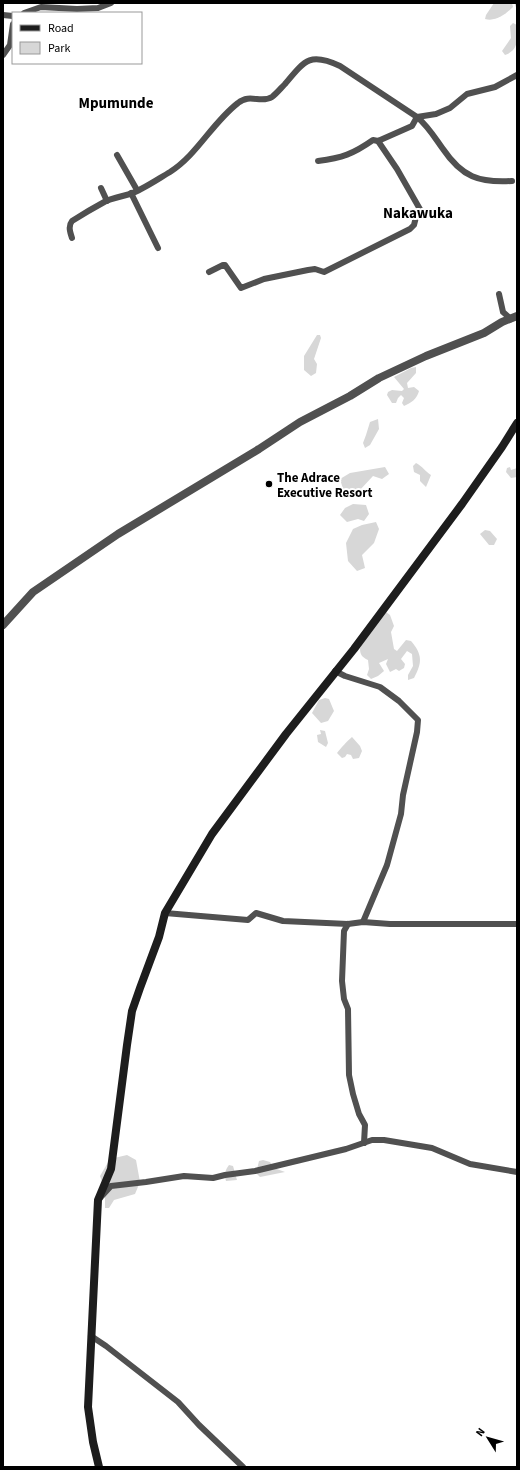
<svg xmlns="http://www.w3.org/2000/svg" width="520" height="1470" font-family="'Source Sans 3',sans-serif">
	<style>
		.green { fill: #d7d7d7 }
		.lines { fill: none; stroke-linecap: round; stroke-linejoin: round }
		.stream { stroke: #9e9e9e; stroke-width: 1.5 }
		.minor { stroke: #505050; stroke-width: 6 }
		.tertiary { stroke: #505050; stroke-width: 8 }
		.secondary { stroke: #1d1d1d; stroke-width: 8 }
		.poi-dot { fill: #000; stroke: #fff; stroke-width: 1.5 }
		.labels { text-anchor: middle; stroke-width: 4; stroke-linejoin: round; paint-order: stroke }
		.poi-label { font-size: 13px; font-weight: bold; fill: #000; stroke: #fff; text-anchor: start }
		.quarter-label { font-size: 15px; font-weight: bold; fill: #000; stroke: #fff }
	</style>
	<rect width="100%" height="100%" fill="#fff"/>
	<g class="green">
		<path d="M 494,3 L 512,3 L 513,7 C 506,14 496,22 485,19 L 486,15 Z"/>
		<path d="M 513,23 L 517,25 C 517,37 520,50 505,55 L 502,51 L 511,38 L 510,26 Z"/>
		<polygon points="317,335 320,335 321,338 314,359 317,364 316,373 311,376 304,370 304,356"/>
		<path d="M 416,367 L 416,373 L 407,383 L 408,388 L 414,387 L 419,391 C 417,399 411,403 404,406 L 402,403 L 404,398 L 401,395 L 398,398 L 396,403 L 392,403 L 387,395 L 388,392 L 392,390 L 402,391 L 404,389 L 394,377 L 411,368 Z"/>
		<polygon points="378,419 379,429 370,445 365,448 363,443 366,435 370,422"/>
		<path d="M 416,463 C 422,466 426,472 431,475 L 426,487 L 420,481 L 420,475 L 414,472 L 413,466 Z"/>
		<polygon points="385,467 389,474 382,479 373,476 359,491 343,489 340,479 350,473"/>
		<polygon points="510,467 511,470 517,468 517,477 511,478 506,472 507,468"/>
		<polygon points="353,504 366,505 369,514 364,521 358,519 347,522 340,515 345,508"/>
		<polygon points="376,522 379,529 374,543 362,555 365,568 357,571 348,561 346,543 353,529 362,525"/>
		<polygon points="485,530 490,531 497,539 494,545 489,545 480,534"/>
		<path d="M 386,612 L 390,615 L 394,626 L 391,632 L 394,649 L 397,651 L 406,640 L 411,641 C 423,655 422,663 414,678 L 408,680 L 408,675 L 413,666 L 412,654 L 407,651 L 401,659 L 405,664 L 404,668 L 399,671 L 396,669 L 390,672 L 386,664 L 388,659 L 379,663 L 384,671 L 378,676 L 371,679 L 367,675 L 369,669 L 368,660 C 362,657 360,655 360,648 L 381,617 Z"/>
		<polygon points="325,698 329,699 334,711 328,721 321,723 312,713 319,700"/>
		<polygon points="320,730 325,731 328,743 326,747 318,742 317,735 321,734"/>
		<path d="M 352,737 L 360,746 L 362,751 L 359,758 L 353,759 L 351,755 L 347,754 L 345,757 L 342,758 L 337,753 C 341,748 347,741 352,737 Z"/>
		<polygon points="127,1155 136,1160 140,1182 135,1194 114,1200 109,1208 105,1208 105,1191 100,1176 110,1159"/>
		<polygon points="263,1160 270,1162 274,1168 285,1172 260,1177 256,1173 259,1161"/>
		<path d="M 229,1165 L 233,1166 L 237,1180 L 226,1181 C 224,1175 225,1170 229,1165 Z"/>
	</g>
	<g class="lines">
		<polyline class="stream" points="516,3 517,9"/>
		<g class="minor">
			<polyline points="24,13 41,7 77,9 98,8 111,3"/>
			<polyline points="3,15 13,16"/>
			<polyline points="3,55 10,45 13,24"/>
			<polyline points="117,155 137,190"/>
			<path d="M 318,161 C 342,158 353,154 373,140 L 378,141 L 412,126 L 417,117 L 436,114 L 450,108 L 467,94 L 495,87 L 517,75"/>
			<polyline points="101,188 107,201"/>
			<polyline points="131,193 158,248"/>
			<path d="M 72,238 C 70,232 68,226 72,221 C 83,214 95,207 106,201 C 114,198 122,196 130,194 C 142,190 158,179 170,172 C 197,155 212,123 238,103 C 250,93 261,104 272,97 C 277,93 281,88 285,84 C 305,60 310,52 340,66 L 417,117 C 428,126 435,138 443,149 C 462,177 479,183 512,181"/>
			<polyline points="209,272 223,265 225,265 241,288 264,279 308,270 315,269 324,272 410,229 414,225 416,217 421,211 397,169 378,141"/>
			<polyline points="499,294 503,312 511,319"/>
			<polyline points="335,671 345,676 380,687 399,701 418,720 417,732 403,795 401,814 387,865 363,922"/>
			<polyline points="165,913 248,920 256,913 283,921 348,924 363,922 390,924 517,924"/>
			<polyline points="348,924 344,931 342,981 344,999 348,1009 349,1075 353,1094 359,1114 365,1125 364,1143"/>
			<polyline points="100,1198 111,1186 146,1182 184,1176 213,1178 225,1175 255,1171 346,1149 372,1140 384,1140 432,1148 470,1164 517,1172"/>
			<polyline points="91,1336 106,1346 178,1402 199,1425 243,1467"/>
		</g>
		<polyline class="tertiary" points="3,625 33,592 118,534 259,449 300,422 350,396 379,378 426,356 484,333 502,322 517,316"/>
		<polyline class="secondary" points="99,1467 93,1442 88,1407 98,1200 111,1169 127,1045 132,1011 140,988 159,937 165,913 212,834 286,734 354,649 462,504 502,447 517,423"/>
	</g>
	<circle class="poi-dot" cx="269" cy="484" r="4"/>
	<g class="labels">
		<g class="poi-label">
			<text x="277" y="482">The Adrace<tspan x="277" dy="15">Executive Resort</tspan></text>
		</g>
		<g class="quarter-label">
			<text x="116" y="108">Mpumunde</text>
			<text x="418" y="218">Nakawuka</text>
		</g>
	</g>
	<rect width="520" height="1470" fill="none" stroke="#000000" stroke-width="8"/>
	<rect x="12" y="12" width="130" height="52" fill="#ffffff" stroke="#999999"/>
	<rect x="20" y="25" width="20" height="6" fill="#1d1d1d" stroke="#999999"/>
	<text x="48" y="32" font-size="12" fill="#000000">Road</text>
	<rect x="20" y="42" width="20" height="12" fill="#d7d7d7" stroke="#999999"/>
	<text x="48" y="52" font-size="12" fill="#000000">Park</text>
	<g transform="translate(488 1438) rotate(307)" stroke="#ffffff" stroke-width="3" paint-order="stroke">
	<path d="M0-3L7 15L0 10L-7 15Z" fill="#000000"/>
	<text y="-6" font-size="11" font-weight="bold" text-anchor="middle" fill="#000000">N</text>
	</g>
</svg>
